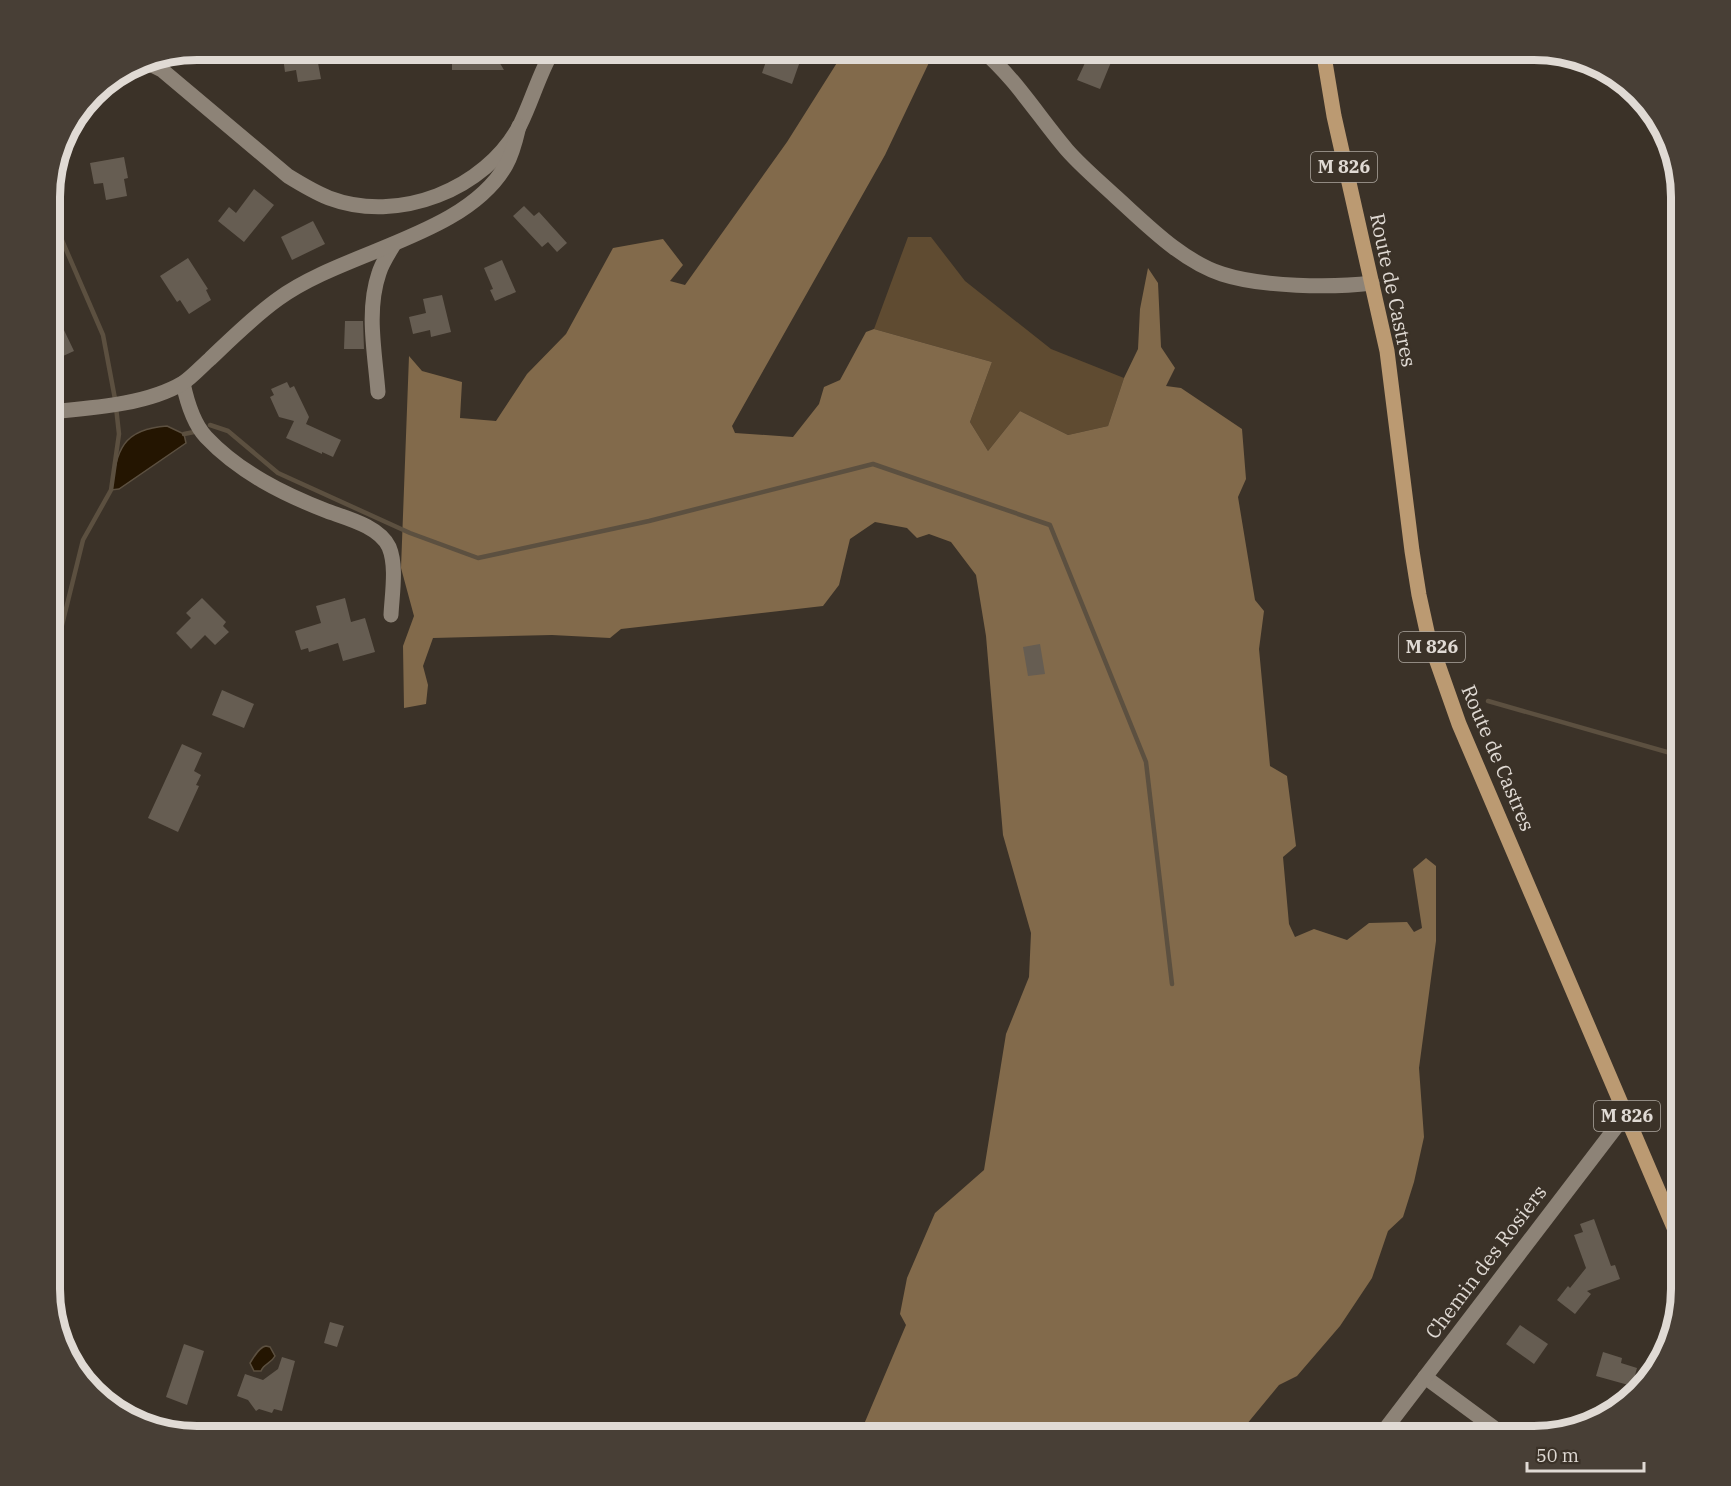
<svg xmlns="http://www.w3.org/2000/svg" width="1731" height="1486" font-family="'IBM Plex Serif',serif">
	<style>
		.green { fill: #5f4b31 }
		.forest { fill: #826a4b }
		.water { fill: #241501; stroke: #5c5040; stroke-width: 1.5 }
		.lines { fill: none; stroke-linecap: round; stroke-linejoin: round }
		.stream { stroke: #5c5040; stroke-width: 4.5 }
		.building { fill: #665d52 }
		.minor { stroke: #8d8377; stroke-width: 15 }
		.major { stroke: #bb9a72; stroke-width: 15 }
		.labels { text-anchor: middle; stroke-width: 4.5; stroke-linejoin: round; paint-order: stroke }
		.shield { fill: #3b3228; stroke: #aea8a0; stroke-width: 1.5 }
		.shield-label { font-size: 18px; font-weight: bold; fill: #e0dad4 }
		.street-label { font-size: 20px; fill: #e0dad4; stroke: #3b3228 }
		.rim { fill: none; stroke: #e0dad4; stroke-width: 8 }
	</style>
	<rect width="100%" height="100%" fill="#3b3228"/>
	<polygon class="green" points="908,237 931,237 965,281 1051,349 1124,378 1108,426 1068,435 1020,411 988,451 970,422 992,362 874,329"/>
	<polygon class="forest" points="873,50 935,50 885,155 732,426 735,433 793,437 819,404 824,387 840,380 866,332 874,329 992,362 970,422 988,451 1020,411 1068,435 1108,426 1124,378 1138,349 1140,309 1148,268 1158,283 1161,347 1175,368 1166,386 1181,388 1242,429 1246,479 1238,497 1255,600 1264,611 1259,649 1270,766 1287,776 1296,846 1283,857 1289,924 1295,937 1314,929 1347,940 1369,923 1407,922 1414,932 1422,928 1413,869 1426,858 1436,866 1436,941 1419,1068 1424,1137 1414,1182 1403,1217 1388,1231 1372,1278 1340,1326 1297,1376 1279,1385 1237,1436 859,1436 906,1325 900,1314 907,1278 935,1213 984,1170 1006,1034 1029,977 1031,933 1003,835 986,636 976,575 951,542 929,534 917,538 907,528 875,522 850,539 839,585 823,606 621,629 610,638 552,635 433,638 423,666 428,685 426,704 404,708 403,646 414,616 401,568 409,356 422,371 462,382 460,418 496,421 527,374 566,334 613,248 663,239 683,265 670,281 685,285 787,142 840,58 868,57"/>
	<g class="water">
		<path d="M 167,426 L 184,434 L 186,443 L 119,489 L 111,490 C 117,450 122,429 167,426 Z"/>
		<path d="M 266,1346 L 270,1347 L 275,1356 C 271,1364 264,1363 261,1371 L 254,1371 L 250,1363 C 254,1357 259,1347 266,1346 Z"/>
	</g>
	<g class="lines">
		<g class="stream">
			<polyline points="50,218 58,231 103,335 115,399"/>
			<polyline points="210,425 228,431 278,473 410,533 478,558 649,521 873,464 1050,525 1146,762 1172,984"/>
			<polyline points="184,434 194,432"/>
			<polyline points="50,650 62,625 83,540 111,490 119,434 116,407"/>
			<polyline points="1488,701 1681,756"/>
		</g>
	</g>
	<g class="building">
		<polygon points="770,50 804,50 792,84 762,73"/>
		<polygon points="1091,50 1116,50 1100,89 1077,80"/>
		<polygon points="316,52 321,79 298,82 296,70 285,72 283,57"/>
		<polygon points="452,54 495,55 504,70 452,70"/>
		<polygon points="124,157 128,178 124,179 127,196 106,200 103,183 94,184 90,163"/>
		<polygon points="254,189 274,205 244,242 218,221 229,207 236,213"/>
		<polygon points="524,206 534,216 539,212 567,243 557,252 548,242 542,247 513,216"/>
		<polygon points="313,221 325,244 292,260 281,237"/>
		<polygon points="188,258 208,289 206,290 211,300 189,314 180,300 177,302 160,276"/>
		<polygon points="502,260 516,292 495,301 490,290 493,289 484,268"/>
		<polygon points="59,287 63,328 74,351 50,362 50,288"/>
		<polygon points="442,295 451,332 431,337 430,330 413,334 409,317 426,313 423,299"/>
		<polygon points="345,321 363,321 364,349 344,349"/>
		<polygon points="287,382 290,388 294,386 309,417 306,424 341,440 333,457 322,452 322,454 286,438 294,421 279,417 270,397 274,395 271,389"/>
		<polygon points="202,598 226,622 223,626 229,632 215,645 205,635 191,649 176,633 191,618 186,613"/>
		<polygon points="345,598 351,622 365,618 375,652 343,661 338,643 309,652 308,648 301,650 295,631 321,623 316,606"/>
		<polygon points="1040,644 1045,674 1028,676 1023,647"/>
		<polygon points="222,690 254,704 244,728 212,715"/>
		<polygon points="182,744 202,753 194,771 201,775 196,785 199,786 178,832 148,818"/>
		<polygon points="1594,1219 1611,1266 1615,1265 1620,1279 1587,1291 1591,1294 1575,1314 1557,1300 1568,1286 1570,1288 1586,1268 1574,1235 1583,1232 1580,1224"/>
		<polygon points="330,1322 344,1326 337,1347 324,1343"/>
		<polygon points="1520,1325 1548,1344 1534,1364 1506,1344"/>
		<polygon points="184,1344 204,1351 187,1405 166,1397"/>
		<polygon points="1603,1352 1622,1358 1621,1363 1637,1368 1632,1386 1596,1376"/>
		<polygon points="282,1357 295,1361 282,1411 274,1409 272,1413 259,1409 256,1411 248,1400 237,1396 245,1374 263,1380 278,1369"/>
	</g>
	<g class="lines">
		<g class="minor">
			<path d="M 982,50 C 1016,79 1038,116 1067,150 C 1082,167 1100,182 1116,197 C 1147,225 1182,261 1222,274 C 1262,287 1331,288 1372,283"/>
			<path d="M 142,60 L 162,70 L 288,176 C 301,184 314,192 329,198 C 398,224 485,190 520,125 C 532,101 539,74 553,50"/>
			<path d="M 183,383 C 187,402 193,423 206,437 C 239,472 283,494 327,511 C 346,518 379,526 389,547 C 397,566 392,594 391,615"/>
			<path d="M 378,392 C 375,353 366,311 379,273 C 382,263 389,253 394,244"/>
			<path d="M 50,412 C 91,408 146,405 183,383 C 192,377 201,367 210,359 C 232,338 253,317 278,299 C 343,251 466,236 506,165 C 513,153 516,139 519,126"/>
			<polyline points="1425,1377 1505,1436"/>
			<polyline points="1380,1436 1626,1114"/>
		</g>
		<polyline class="major" points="1323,50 1334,116 1387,351 1412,551 1419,595 1428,636 1459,724 1681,1244"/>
	</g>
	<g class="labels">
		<g class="shield">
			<rect x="1311" y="152" width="66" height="30" rx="4.5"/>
			<rect x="1399" y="632" width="66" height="30" rx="4.5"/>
			<rect x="1594" y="1101" width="66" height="30" rx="4.5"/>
		</g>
		<g class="shield-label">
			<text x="1344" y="173">M 826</text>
			<text x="1432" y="653">M 826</text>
			<text x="1627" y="1122">M 826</text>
		</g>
		<g class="street-label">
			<text transform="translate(1393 290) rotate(78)" y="7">Route de Castres</text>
			<text transform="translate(1498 758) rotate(67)" y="7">Route de Castres</text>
			<text transform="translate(1486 1262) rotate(-53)" y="7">Chemin des Rosiers</text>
		</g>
	</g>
	<path d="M0 0H1731V1486H0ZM197 60H1534A137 137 0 0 1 1671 197V1289A137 137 0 0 1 1534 1426H197A137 137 0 0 1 60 1289V197A137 137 0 0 1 197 60Z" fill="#483f36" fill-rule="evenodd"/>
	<path class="rim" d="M197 60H1534A137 137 0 0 1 1671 197V1289A137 137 0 0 1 1534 1426H197A137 137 0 0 1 60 1289V197A137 137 0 0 1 197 60Z"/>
	<path d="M1527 1462v9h117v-9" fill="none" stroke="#e0dad4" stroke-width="3"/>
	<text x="1536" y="1462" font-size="18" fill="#e0dad4" stroke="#3b3228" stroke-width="4.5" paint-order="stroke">50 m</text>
</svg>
